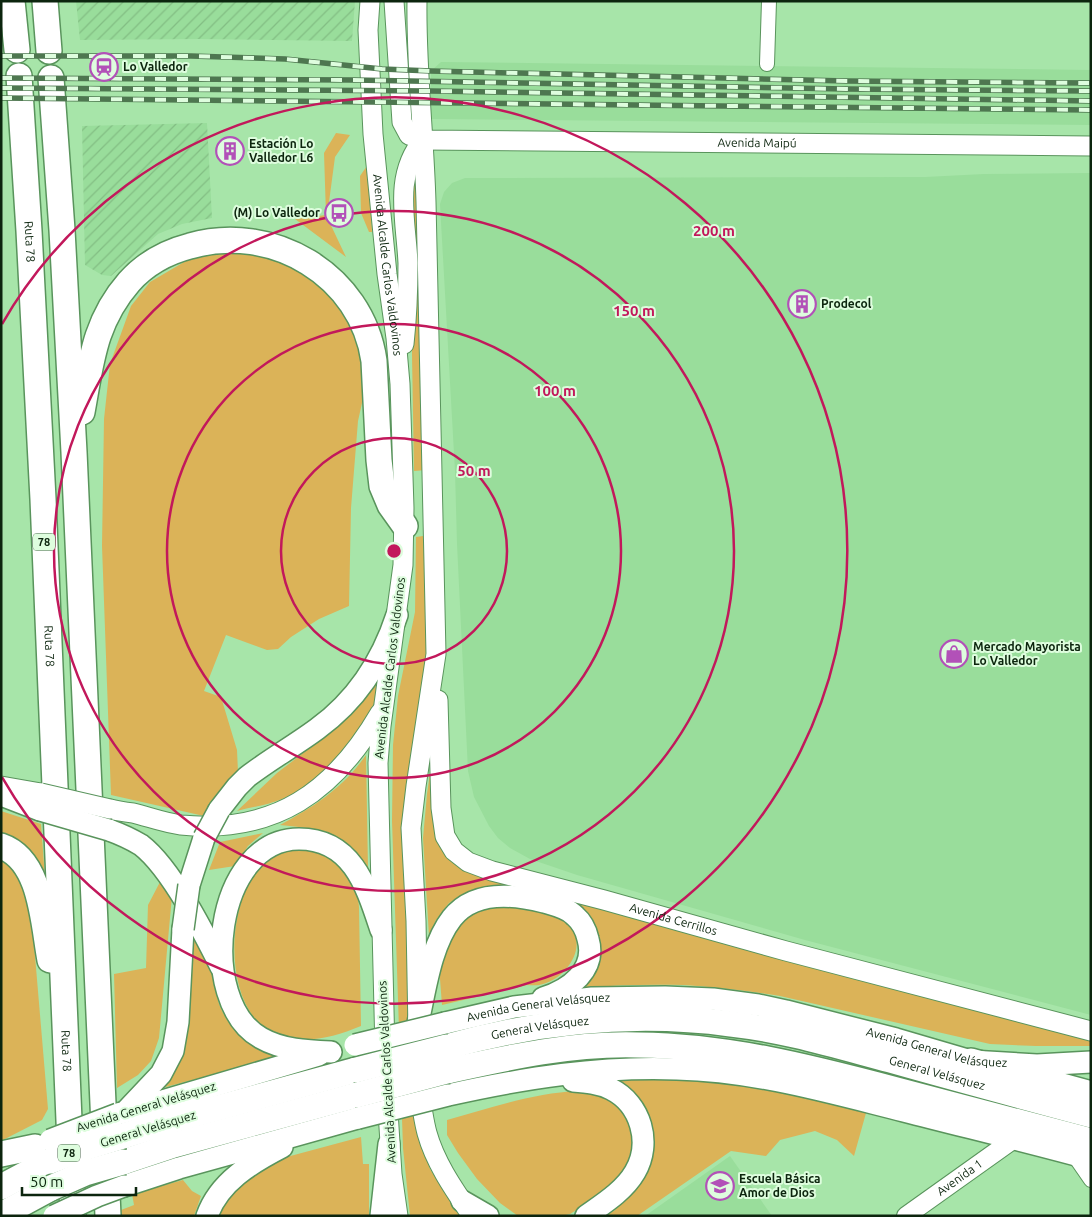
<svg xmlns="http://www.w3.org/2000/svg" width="1092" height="1217" font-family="Ubuntu,sans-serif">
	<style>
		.built { fill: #99dd9b }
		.industrial { fill: url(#industrial-furrows) }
		.green { fill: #dbb358 }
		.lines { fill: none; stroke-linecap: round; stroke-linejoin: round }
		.minor-casing { stroke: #59945c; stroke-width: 16 }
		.tertiary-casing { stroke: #59945c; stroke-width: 20 }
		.secondary-casing { stroke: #59945c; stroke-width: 21 }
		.primary-casing { stroke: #59945c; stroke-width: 24 }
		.motorway-casing { stroke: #59945c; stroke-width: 28 }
		.minor { stroke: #fff; stroke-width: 14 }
		.tertiary { stroke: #fff; stroke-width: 18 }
		.secondary { stroke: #fff; stroke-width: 19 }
		.primary { stroke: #fff; stroke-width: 21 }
		.motorway { stroke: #fff; stroke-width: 25 }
		.rail-casing { stroke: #4e7750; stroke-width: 5.5 }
		.rail { stroke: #defdde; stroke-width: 4; stroke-dasharray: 11; stroke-linecap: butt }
		.secondary-bridge-casing { stroke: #59945c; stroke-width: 21; stroke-linecap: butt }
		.primary-bridge-casing { stroke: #59945c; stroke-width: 24; stroke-linecap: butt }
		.motorway-bridge-casing { stroke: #59945c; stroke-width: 28; stroke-linecap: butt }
		.secondary-bridge { stroke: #fff; stroke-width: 19 }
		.primary-bridge { stroke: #fff; stroke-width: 21 }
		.motorway-bridge { stroke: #fff; stroke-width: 25 }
		.ring { fill: none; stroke: #c2185b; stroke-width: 2.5 }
		.labels { text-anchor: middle; stroke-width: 4; stroke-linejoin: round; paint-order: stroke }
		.shield { fill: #defdde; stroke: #4b664c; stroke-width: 1 }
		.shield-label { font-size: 11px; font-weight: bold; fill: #0c250e }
		.poi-label { font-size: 12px; font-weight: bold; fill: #0c250e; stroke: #defdde; text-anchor: start }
		.street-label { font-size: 12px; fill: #0c250e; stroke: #defdde }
		.centre { fill: #c2185b; stroke: #defdde; stroke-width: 2.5 }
		.ring-label { font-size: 15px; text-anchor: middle; font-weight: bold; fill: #c2185b; stroke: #defdde; stroke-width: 4; stroke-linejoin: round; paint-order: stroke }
	</style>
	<defs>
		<pattern id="industrial-furrows" width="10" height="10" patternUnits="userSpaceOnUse" patternTransform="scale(1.25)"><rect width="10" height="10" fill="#99dd9b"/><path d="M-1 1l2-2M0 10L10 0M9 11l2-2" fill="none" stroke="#83be84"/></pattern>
	</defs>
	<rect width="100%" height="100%" fill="#a7e5a9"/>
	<g class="built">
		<polygon points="441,62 1091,70 1091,125 431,119 431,71"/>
		<polygon points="1091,173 1091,1015 805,940 577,875 530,859 510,848 498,838 489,826 474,797 468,771 457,544 455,471 440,204 444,192 452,183 465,178 925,177 984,174"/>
		<polygon points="730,1156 772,1216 645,1216"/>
	</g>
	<g class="industrial">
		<polygon points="76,1 355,1 352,41 200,39 80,40"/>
		<polygon points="207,123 212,218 182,224 158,234 111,276 102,275 85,265 82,126"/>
	</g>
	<g class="green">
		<polygon points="336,133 350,135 335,157 327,217 346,257 295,219 326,215 324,153"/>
		<polygon points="369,163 372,232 369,232 361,213 360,176"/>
		<polygon points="412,169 417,169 427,470 414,471 412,355"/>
		<polygon points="220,251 278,256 313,278 339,299 355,333 363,373 362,403 358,421 351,508 349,606 319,619 291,637 278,649 267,650 226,635 204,691 221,697 237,750 238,772 210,804 204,816 111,795 102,546 104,419 110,364 131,306 150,282 191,258"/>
		<polygon points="423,536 430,543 430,671 409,786 421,1143 430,1169 460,1216 410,1216 403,1148 392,821 393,745 398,696 415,612 416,537"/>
		<path d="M 380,678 C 378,685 378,694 375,701 C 359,742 324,782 282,799 C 268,805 252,807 237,811 L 277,773 L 319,741 L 350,714 Z"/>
		<path d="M 435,737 L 461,868 L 469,873 L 806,966 L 1091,1040 L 1091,1046 L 1036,1046 L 990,1044 L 780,996 C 748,991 716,987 684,985 C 649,984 613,985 579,988 L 588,921 L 490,887 L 468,892 L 449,903 L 436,920 L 429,936 L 423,838 L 427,794 Z"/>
		<path d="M 366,755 L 368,868 C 346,832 320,829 280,825 C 315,806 343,788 366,755 Z"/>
		<polygon points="1,811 41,824 46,891 1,836"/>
		<polygon points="263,833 248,846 235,866 209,870 220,842"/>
		<path d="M 301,847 L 336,855 L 357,889 L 359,907 L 361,1026 C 339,1035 319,1041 295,1039 C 290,1039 284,1040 279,1039 C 274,1037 269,1031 264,1028 C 224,996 227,907 258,869 C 271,854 282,852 301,847 Z"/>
		<polygon points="1,856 7,859 30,897 48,1109 42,1120 1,1141"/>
		<polygon points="160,882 172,896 159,1038 151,1061 138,1075 117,1088 114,974 146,968 148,905"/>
		<path d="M 506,904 C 525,908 549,910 565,922 C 592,942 567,978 543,984 C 538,986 532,985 527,985 L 442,1005 L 439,966 L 440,955 L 465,913 Z"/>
		<path d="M 188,931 C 195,941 203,949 207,960 C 212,972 214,985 217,997 C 221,1014 235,1035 250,1043 C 264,1050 280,1051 295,1053 L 158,1089 Z"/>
		<polygon points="605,1076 659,1076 763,1085 866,1113 854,1156 837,1140 815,1131 780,1140 766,1156 731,1151 637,1216 606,1216 615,1210 641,1183 649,1160"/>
		<path d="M 578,1091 L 599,1093 L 619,1107 L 629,1121 L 633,1141 L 632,1151 L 622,1175 L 608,1190 L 583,1206 L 570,1214 L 561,1216 L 518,1216 L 500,1203 L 477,1179 L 458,1153 L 447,1135 L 447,1120 C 490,1108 533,1093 578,1091 Z"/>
		<polygon points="361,1137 363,1164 369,1164 369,1216 212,1216 229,1190 283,1158"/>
		<polygon points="183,1180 192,1191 201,1196 194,1216 121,1216 121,1210 134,1205 132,1194"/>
	</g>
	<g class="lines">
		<defs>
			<g id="minor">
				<polyline points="767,64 769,1"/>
				<polyline points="1073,1154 1091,1180"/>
			</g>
			<g id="tertiary">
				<path id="s1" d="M 906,1216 L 1014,1139"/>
			</g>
			<g id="secondary">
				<path id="s2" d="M 370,1 L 368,30 L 373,134 L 387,274 L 396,338 L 400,384 L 404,508 L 403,565 L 381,726 L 378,763 L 385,1051"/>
				<path id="s3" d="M 394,1 L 402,122 L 409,135 L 423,140 L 1091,146"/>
				<path d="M 417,1 C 416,69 424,134 426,202 L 436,654 L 416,786 L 411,828 L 416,921 L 419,1086 C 421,1102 423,1118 427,1133 C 435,1162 453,1188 470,1213"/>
				<path d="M 404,344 C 407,317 408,290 408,263 C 406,219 393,176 423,140"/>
				<path id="s4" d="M 438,700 L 441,808 L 445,836 L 454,851 L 468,862 L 492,871 L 604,900 L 786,951 L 1091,1031"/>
				<polyline points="1,786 41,793"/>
				<path d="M 110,809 C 118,811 125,812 133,813 C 149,817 165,823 181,825 C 275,834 334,792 380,713"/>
				<polyline points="387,1096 392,1174 398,1216"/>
			</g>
			<g id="primary">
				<polyline points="1,795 40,810"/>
				<path d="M 219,810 L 237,787 L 247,777 C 269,760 294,746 317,729 C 357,700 382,661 397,615"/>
				<path d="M 109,830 C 120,834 131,839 141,845 C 171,868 204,933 221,967"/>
				<polyline points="189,885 204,838"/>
				<path id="s5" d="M 445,1023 L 514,1007 L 592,998 L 665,997 L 713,999 L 758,1005 L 786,1011 L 896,1039 L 971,1061 L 1037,1065 L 1091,1062"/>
				<path d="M 417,1027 C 425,993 430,946 452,918 C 474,890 513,894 544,902 C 554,905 568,908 575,916 C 582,922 586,930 588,939 C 597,970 569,990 543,998"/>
				<path d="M 331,1052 C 307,1051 282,1050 261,1038 C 196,1002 214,839 299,839 C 353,839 367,888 381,930"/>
				<path d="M 573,1081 C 586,1082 599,1083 611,1089 C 641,1104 652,1143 635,1172 C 624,1191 603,1204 586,1216"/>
				<path d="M 448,1095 C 524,1078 600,1066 677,1069 C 756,1071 828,1092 904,1111 C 966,1127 1029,1142 1091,1159"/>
				<polyline points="128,1109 161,1074 173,1051 178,1022 183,929"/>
				<polyline points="118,1114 319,1055"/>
				<polyline points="124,1186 179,1168 358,1118"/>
				<polyline points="462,1201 488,1216"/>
				<path d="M 207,1216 C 219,1182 251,1163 282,1147"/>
				<polyline points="381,1216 389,1144"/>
			</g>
			<g id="motorway">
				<polyline points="12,1 17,50"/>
				<polyline points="45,1 49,51"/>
				<path id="s6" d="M 19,76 L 29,231 L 43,499 L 73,1216"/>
				<polyline points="51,78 62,230 74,452 108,1216"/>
				<path d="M 82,412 C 91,363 94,322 129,282 C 145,264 167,252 190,246 C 272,222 362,275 374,361 L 379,460 L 382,486 L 390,505 L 405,526"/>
				<path d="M 1,846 C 42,860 43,924 50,960"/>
				<path id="s7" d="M 446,1047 C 539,1021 634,1011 731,1024 C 785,1030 837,1046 890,1060 C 957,1079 1024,1097 1091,1115"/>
				<polyline points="971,1061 1091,1094"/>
				<path d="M 447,1071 C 510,1057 573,1043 638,1045 C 728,1046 810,1067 897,1090 C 962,1107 1026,1124 1091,1141"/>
				<polyline points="123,1136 174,1120 356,1070"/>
				<polyline points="1,1154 35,1147"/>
				<polyline points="123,1162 174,1145 357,1095"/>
				<polyline points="1,1187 50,1161"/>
				<polyline points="1,1215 51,1188"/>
			</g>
		</defs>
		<use href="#minor" class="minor-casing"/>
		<use href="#tertiary" class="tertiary-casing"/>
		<use href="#secondary" class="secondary-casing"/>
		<use href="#primary" class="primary-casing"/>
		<use href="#motorway" class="motorway-casing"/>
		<use href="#minor" class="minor"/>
		<use href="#tertiary" class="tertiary"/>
		<use href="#secondary" class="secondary"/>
		<use href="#primary" class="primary"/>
		<use href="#motorway" class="motorway"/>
		<defs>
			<g id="rail">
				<polyline points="1,56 191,56 285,59 382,69 431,71 847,81 1091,83"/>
				<polyline points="1,78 353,80 846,89 1091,91"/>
				<polyline points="1,88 431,91 1091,101"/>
				<polyline points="1,98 1091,110"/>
			</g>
		</defs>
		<use href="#rail" class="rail-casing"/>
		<use href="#rail" class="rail"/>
		<defs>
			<polyline id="secondary-bridge" points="41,793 110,809"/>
			<g id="primary-bridge">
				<polyline points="40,810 109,830"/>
				<polyline points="204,838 219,810"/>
				<polyline points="183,929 189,885"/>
				<polyline points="355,1045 445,1023"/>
				<polyline points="358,1118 448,1095"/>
				<polyline points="50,1140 118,1114"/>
				<polyline points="54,1216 97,1196 124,1186"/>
			</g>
			<g id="motorway-bridge">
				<polyline points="356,1070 446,1047"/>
				<polyline points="357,1095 447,1071"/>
				<polyline points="50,1161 84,1148 123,1136"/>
				<polyline points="51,1188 85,1173 123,1162"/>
			</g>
		</defs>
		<use href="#secondary-bridge" class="secondary-bridge-casing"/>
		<use href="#primary-bridge" class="primary-bridge-casing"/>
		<use href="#motorway-bridge" class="motorway-bridge-casing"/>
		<use href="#secondary-bridge" class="secondary-bridge"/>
		<use href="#primary-bridge" class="primary-bridge"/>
		<use href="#motorway-bridge" class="motorway-bridge"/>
	</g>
	<g class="ring">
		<circle cx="394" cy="551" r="113"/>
		<circle cx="394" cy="551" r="227"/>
		<circle cx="394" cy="551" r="340"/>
		<path d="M2 324A453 453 0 1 1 2 777"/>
	</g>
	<defs>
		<symbol id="station-ring" viewBox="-11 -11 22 22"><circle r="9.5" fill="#defdde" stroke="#b251b8" stroke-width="1.5"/><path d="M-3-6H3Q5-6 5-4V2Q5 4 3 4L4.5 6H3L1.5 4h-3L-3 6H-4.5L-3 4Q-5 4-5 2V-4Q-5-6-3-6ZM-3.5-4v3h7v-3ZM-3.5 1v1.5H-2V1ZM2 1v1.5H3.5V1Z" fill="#b251b8"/></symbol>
		<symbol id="building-ring" viewBox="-11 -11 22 22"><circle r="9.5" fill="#defdde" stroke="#b251b8" stroke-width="1.5"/><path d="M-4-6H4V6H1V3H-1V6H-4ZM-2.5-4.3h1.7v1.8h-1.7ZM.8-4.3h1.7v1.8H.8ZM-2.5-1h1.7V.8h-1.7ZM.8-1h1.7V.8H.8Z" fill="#b251b8"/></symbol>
		<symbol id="bus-ring" viewBox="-11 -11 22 22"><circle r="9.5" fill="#defdde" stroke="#b251b8" stroke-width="1.5"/><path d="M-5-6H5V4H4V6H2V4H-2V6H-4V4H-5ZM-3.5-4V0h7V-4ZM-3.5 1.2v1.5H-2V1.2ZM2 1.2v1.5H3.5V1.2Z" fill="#b251b8"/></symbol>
		<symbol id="shop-ring" viewBox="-11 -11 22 22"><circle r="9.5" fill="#defdde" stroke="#b251b8" stroke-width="1.5"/><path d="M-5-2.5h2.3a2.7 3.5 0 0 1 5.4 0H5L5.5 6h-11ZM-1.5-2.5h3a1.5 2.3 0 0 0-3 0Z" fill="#b251b8"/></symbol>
		<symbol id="school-ring" viewBox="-11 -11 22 22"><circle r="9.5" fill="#defdde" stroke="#b251b8" stroke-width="1.5"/><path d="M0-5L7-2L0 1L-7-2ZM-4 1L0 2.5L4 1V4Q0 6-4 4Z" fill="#b251b8"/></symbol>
	</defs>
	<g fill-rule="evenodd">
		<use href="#station-ring" x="88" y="51" width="32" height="32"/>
		<use href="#building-ring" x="214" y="135" width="32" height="32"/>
		<use href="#bus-ring" x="323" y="197" width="32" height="32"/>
		<use href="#building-ring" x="786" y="288" width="32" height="32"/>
		<use href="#shop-ring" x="938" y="638" width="32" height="32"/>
		<use href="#school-ring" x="704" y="1170" width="32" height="32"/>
	</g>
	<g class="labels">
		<g class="shield">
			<rect x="33" y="533.5" width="22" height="17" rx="4"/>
			<rect x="58" y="1144.5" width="22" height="17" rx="4"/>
		</g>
		<g class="shield-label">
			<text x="44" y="546">78</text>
			<text x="69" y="1157">78</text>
		</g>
		<g class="poi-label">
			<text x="123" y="71">Lo Valledor</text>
			<text x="249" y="148">Estación Lo<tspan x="249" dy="14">Valledor L6</tspan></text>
			<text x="320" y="217" text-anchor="end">(M) Lo Valledor</text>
			<text x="821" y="308">Prodecol</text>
			<text x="973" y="651">Mercado Mayorista<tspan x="973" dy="14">Lo Valledor</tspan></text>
			<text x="739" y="1183">Escuela Básica<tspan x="739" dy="14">Amor de Dios</tspan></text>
		</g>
		<g class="street-label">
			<text dy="4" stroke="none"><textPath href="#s3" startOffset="485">Avenida Maipú</textPath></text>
			<text dy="4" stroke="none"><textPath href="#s6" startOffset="166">Ruta 78</textPath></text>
			<text dy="4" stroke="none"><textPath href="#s2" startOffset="265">Avenida Alcalde Carlos Valdovinos</textPath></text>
			<text dy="4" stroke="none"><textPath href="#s6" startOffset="571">Ruta 78</textPath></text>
			<text transform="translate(390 668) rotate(-83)" y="4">Avenida Alcalde Carlos Valdovinos</text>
			<text dy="4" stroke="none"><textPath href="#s4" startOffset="385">Avenida Cerrillos</textPath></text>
			<text dy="4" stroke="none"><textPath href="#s5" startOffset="95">Avenida General Velásquez</textPath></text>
			<text dy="4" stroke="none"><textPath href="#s7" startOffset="96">General Velásquez</textPath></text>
			<text dy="4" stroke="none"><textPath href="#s5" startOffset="500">Avenida General Velásquez</textPath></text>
			<text dy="4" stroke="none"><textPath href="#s6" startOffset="976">Ruta 78</textPath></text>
			<text transform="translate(387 1072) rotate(-93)" y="4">Avenida Alcalde Carlos Valdovinos</text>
			<text dy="4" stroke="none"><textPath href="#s7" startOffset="500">General Velásquez</textPath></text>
			<text transform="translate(146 1107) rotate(-17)" y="4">Avenida General Velásquez</text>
			<text transform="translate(148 1129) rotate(-17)" y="4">General Velásquez</text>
			<text dy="4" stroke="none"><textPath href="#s1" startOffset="66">Avenida 1</textPath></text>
		</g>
	</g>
	<circle cx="394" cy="551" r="8" class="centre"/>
	<g class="ring-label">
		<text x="714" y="236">200 m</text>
		<text x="634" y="316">150 m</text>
		<text x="555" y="396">100 m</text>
		<text x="474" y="476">50 m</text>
	</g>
	<rect width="1092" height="1217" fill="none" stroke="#0c250e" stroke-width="5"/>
	<path d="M22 1187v8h114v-8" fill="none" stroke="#0c250e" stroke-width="2.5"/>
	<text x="30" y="1187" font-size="15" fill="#0c250e" stroke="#defdde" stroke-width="4" paint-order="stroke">50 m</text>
</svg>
